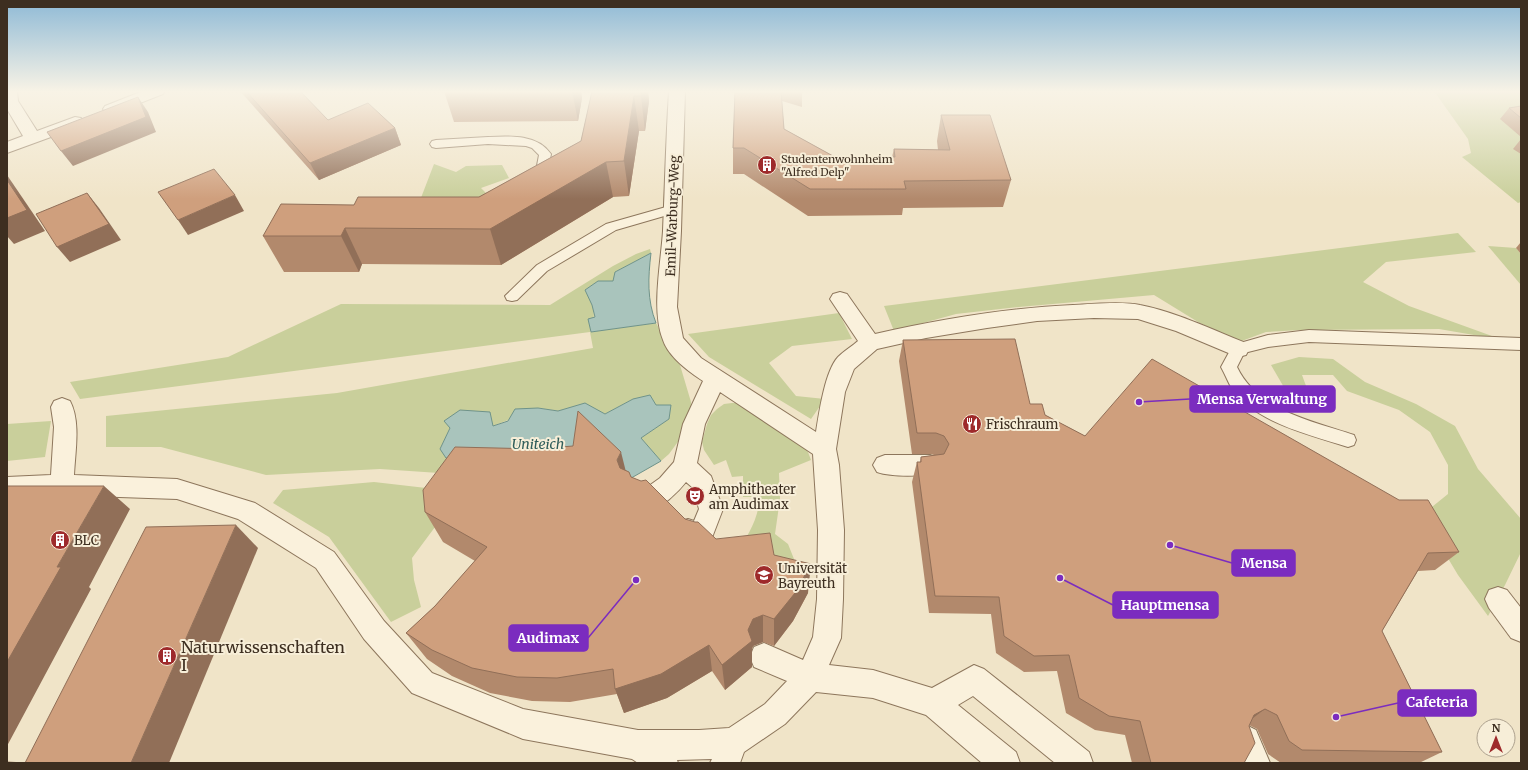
<svg xmlns="http://www.w3.org/2000/svg" width="1528" height="770" font-family="Merriweather,serif">
	<style>
		.green { fill: #c9cf9b }
		.water { fill: #a9c4bc; stroke: #6f938a }
		.lines { fill: none; stroke-linecap: round; stroke-linejoin: round }
		.service-casing { stroke: #8d765c; stroke-width: 2 }
		.pedestrian-casing { stroke: #8d765c; stroke-width: 2 }
		.minor-casing { stroke: #8d765c; stroke-width: 2 }
		.service { fill: #faf1dc; fill-rule: evenodd }
		.pedestrian { fill: #faf1dc; fill-rule: evenodd }
		.minor { fill: #faf1dc; fill-rule: evenodd }
		.wall { fill: #b2896c }
		.shaded-wall { fill: #916f58 }
		.building { fill: #cf9f7d; stroke: #916f58 }
		.labels { text-anchor: middle; stroke-width: 4; stroke-linejoin: round; paint-order: stroke }
		.far-poi-label { font-size: 11px; fill: #3d2e20; stroke: #f7eed8; text-anchor: start }
		.street-label { font-size: 13px; fill: #3d2e20; stroke: #f7eed8 }
		.poi-label { font-size: 13px; fill: #3d2e20; stroke: #f7eed8; text-anchor: start }
		.water-label { font-size: 14px; font-style: italic; fill: #2f5d5a; stroke: #f7eed8 }
		.near-poi-label { font-size: 16px; fill: #3d2e20; stroke: #f7eed8; text-anchor: start }
		.leader { fill: none; stroke: #7b2cbf; stroke-width: 1.5 }
		.callout-dot { fill: #7b2cbf; stroke: #f7eed8; stroke-width: 1.5 }
		.callout { fill: #7b2cbf; stroke: #7b2cbf; stroke-width: 1.5 }
		.callout-label { font-size: 14px; text-anchor: middle; font-weight: bold; fill: #fff }
	</style>
	<rect width="100%" height="100%" fill="#f0e4c8"/>
	<g class="green">
		<polygon points="1434,91 1521,91 1521,202 1518,203 1462,157 1471,153 1468,139"/>
		<polygon points="434,164 456,172 466,166 502,165 509,178 481,188 486,193 484,203 419,203"/>
		<polygon points="1458,233 1476,252 1386,262 1363,282 1409,306 1503,340 1439,329 1300,330 1266,332 1239,342 1198,322 1154,295 1019,307 956,314 894,331 884,306"/>
		<polygon points="1488,246 1516,248 1521,254 1521,285"/>
		<path d="M 650,249 L 651,253 L 615,272 L 614,281 L 598,281 L 585,290 C 594,308 597,312 590,332 L 656,323 L 680,365 L 691,402 L 691,413 L 685,432 L 669,454 L 661,461 L 641,438 L 669,419 L 670,405 L 655,405 L 633,399 L 605,414 L 585,404 L 558,411 L 538,408 L 493,426 L 450,428 L 440,449 L 447,458 L 439,473 L 380,469 L 266,475 L 161,447 L 106,447 L 106,416 L 337,393 L 593,348 L 590,332 L 80,399 L 70,382 L 228,357 L 341,304 L 550,305 L 613,266 L 636,254 Z"/>
		<polygon points="839,313 852,339 792,346 769,363 796,396 825,399 811,419 709,357 688,334"/>
		<polygon points="1299,357 1333,359 1365,382 1416,404 1455,426 1478,469 1521,519 1521,552 1505,585 1488,616 1458,575 1422,515 1448,494 1448,465 1430,432 1399,410 1347,391 1333,375 1302,375 1309,394 1289,396 1271,365"/>
		<path d="M 732,403 L 741,403 L 801,442 L 808,452 L 811,460 L 779,473 L 780,499 L 775,534 L 788,544 L 794,559 L 789,563 L 735,554 C 748,536 758,520 760,497 L 743,497 L 743,476 L 732,477 L 726,460 L 714,465 L 704,450 L 702,442 L 707,424 L 711,415 L 717,409 L 724,404 Z"/>
		<polygon points="51,421 45,457 7,461 7,424"/>
		<polygon points="374,482 461,492 412,558 414,580 421,607 391,622 329,537 273,503 283,490"/>
	</g>
	<g class="water">
		<path d="M 651,253 C 648,278 647,300 656,323 L 591,332 L 588,319 L 595,317 L 592,305 L 585,290 L 598,281 L 613,281 L 615,272 Z"/>
		<polygon points="650,395 656,405 671,405 669,419 641,438 661,461 626,481 446,458 440,449 450,428 444,421 460,410 490,412 493,426 508,421 515,409 538,408 558,411 585,403 605,414 633,399"/>
	</g>
	<g class="lines">
		<defs>
			<g id="service">
				<path d="M 488,137 C 510,136 537,134 551,154 L 546,179 L 536,179 L 535,176 L 539,155 L 532,148 L 526,146 L 488,144 L 436,148 L 432,147 L 430,144 L 432,141 L 436,140 Z"/>
				<polygon points="673,205 678,206 680,209 678,212 616,230 547,271 517,300 512,301 507,300 505,296 537,265 606,224"/>
				<path d="M 1309,330 L 1521,338 L 1521,350 L 1309,342 L 1268,347 L 1244,353 L 1237,367 C 1258,411 1312,421 1354,435 L 1356,440 L 1354,445 L 1348,447 C 1311,435 1256,423 1232,389 C 1228,382 1225,374 1221,367 L 1233,345 L 1268,335 Z"/>
			</g>
			<g id="pedestrian">
				<path d="M 669,91 L 685,91 L 681,231 L 677,307 L 683,338 L 701,358 L 816,432 C 819,413 825,371 838,357 C 844,351 851,347 858,341 L 830,299 L 833,294 L 840,292 L 847,294 L 875,334 C 941,319 1006,308 1073,305 C 1091,304 1123,301 1140,305 C 1176,312 1211,329 1246,343 L 1249,349 L 1246,355 L 1238,357 L 1176,331 L 1138,319 L 1094,318 L 1037,321 L 987,328 L 926,338 L 877,349 L 854,369 L 845,392 L 836,449 L 839,465 L 844,530 L 843,599 L 841,638 L 829,665 L 873,670 L 932,688 L 974,665 L 984,669 L 1089,752 L 1093,763 L 1055,763 L 973,696 L 958,705 L 1016,752 L 1020,763 L 982,763 L 926,715 L 873,698 L 816,692 L 785,724 L 744,752 L 740,763 L 710,763 L 712,759 L 677,760 L 678,763 L 638,763 L 632,759 L 523,739 L 412,693 L 364,639 L 316,568 L 238,519 L 177,499 L 62,495 L 7,497 L 7,477 L 51,475 L 54,427 L 51,407 L 54,401 L 62,398 L 70,401 C 81,422 75,452 74,475 L 177,479 L 255,503 L 334,552 L 384,621 L 432,673 L 523,709 L 638,730 L 699,730 L 729,728 L 765,704 L 787,681 L 754,667 L 750,657 L 754,647 L 764,643 L 803,660 L 813,637 L 817,599 L 818,530 L 813,454 L 720,392 L 705,424 L 697,463 L 711,476 L 723,509 L 708,548 L 699,551 C 688,547 681,541 675,530 L 679,522 L 688,519 L 694,521 L 699,509 L 693,488 L 686,482 C 679,491 660,510 648,510 C 646,510 642,508 639,507 L 636,500 L 639,493 L 660,478 L 674,462 L 683,424 L 703,381 C 689,372 668,356 663,340 C 651,310 661,263 663,231 C 665,184 666,138 669,91 Z"/>
				<path d="M 885,455 L 930,455 L 938,458 L 942,465 L 938,472 C 923,477 892,477 877,472 L 873,465 L 877,458 Z"/>
				<polygon points="1498,587 1507,590 1521,608 1521,642 1511,638 1489,608 1485,599 1489,590"/>
				<polygon points="1246,725 1256,730 1270,763 1240,763 1231,740 1236,730"/>
			</g>
			<g id="minor">
				<polygon points="7,91 17,91 18,101 37,131 75,117 81,118 83,122 81,126 7,153 7,142 23,136 7,109"/>
				<polygon points="143,91 165,91 163,94 117,112 111,114 105,112 103,109 105,106"/>
			</g>
		</defs>
		<use href="#service" class="service-casing"/>
		<use href="#pedestrian" class="pedestrian-casing"/>
		<use href="#minor" class="minor-casing"/>
		<use href="#service" class="service"/>
		<use href="#pedestrian" class="pedestrian"/>
		<use href="#minor" class="minor"/>
	</g>
	<g class="wall">
		<polygon points="240,91 300,91 328,120 395,128 401,145 319,180"/>
		<polygon points="444,91 581,91 582,98 578,121 454,122"/>
		<polygon points="592,91 648,91 649,101 645,131 639,131 629,196 613,197 501,265 362,264 359,272 284,272 263,236 354,205 479,197 581,141"/>
		<polygon points="735,91 802,91 802,107 782,101 784,129 833,156 892,157 894,149 938,150 937,141 941,115 1011,180 1003,207 903,208 902,215 808,216 744,174 733,174 733,148"/>
		<polygon points="1521,106 1521,137 1500,119 1509,108"/>
		<polygon points="1521,139 1521,154 1513,149"/>
		<polygon points="1521,242 1521,254 1516,248"/>
		<polygon points="903,340 1030,404 1045,415 1085,436 1459,552 1435,570 1418,571 1382,631 1442,752 1419,763 1281,763 1268,754 1257,729 1249,725 1244,763 1132,763 1125,735 1095,730 1066,713 1057,671 1024,672 996,653 991,614 929,613 912,482 917,462 920,462 921,457 934,455 931,454 912,454 899,361"/>
		<polygon points="626,470 631,477 685,519 716,539 774,555 808,593 793,621 774,646 763,642 753,646 752,649 752,667 725,690 712,671 667,698 624,713 617,694 570,702 532,701 490,693 452,676 427,659 406,633 435,606 475,561 443,542 425,512"/>
	</g>
	<g class="shaded-wall">
		<polygon points="572,91 581,91 582,98 578,121"/>
		<polygon points="641,91 648,91 649,101 645,131 641,96"/>
		<polygon points="634,96 639,131 629,196 624,161"/>
		<polygon points="138,97 148,112 156,132 73,166 61,151"/>
		<polygon points="395,128 401,145 319,180 310,163"/>
		<polygon points="606,162 613,197 501,265 490,229"/>
		<polygon points="7,175 45,231 14,244 7,236"/>
		<polygon points="87,193 99,208 121,240 70,262 57,247"/>
		<polygon points="235,195 244,211 188,235 178,220"/>
		<polygon points="345,228 362,264 359,272 341,236"/>
		<polygon points="621,452 629,484 625,491 617,460"/>
		<polygon points="104,486 130,509 89,587 91,589 7,746 7,662 57,567"/>
		<polygon points="236,525 258,548 169,763 131,763"/>
		<polygon points="811,564 808,593 793,621 774,646 774,619"/>
		<polygon points="763,615 763,642 753,646 752,649 752,667 725,690 722,665 753,619"/>
		<polygon points="709,645 712,671 667,698 624,713 615,689"/>
		<polygon points="1265,709 1245,724 1254,715"/>
	</g>
	<g class="building">
		<polygon points="246,91 300,91 328,120 368,103 395,128 310,163"/>
		<polygon points="592,91 641,91 641,96 634,96 624,161 606,162 490,229 345,228 341,236 263,236 281,204 354,205 358,197 479,197 581,141"/>
		<polygon points="735,91 781,91 784,129 833,156 895,157 894,149 950,150 941,115 990,115 1011,180 904,181 906,189 810,189 744,148 733,148"/>
		<polygon points="138,97 146,117 61,151 47,132"/>
		<polygon points="1521,106 1521,118 1509,108"/>
		<polygon points="214,169 235,195 178,220 158,192"/>
		<polygon points="7,180 27,210 7,218"/>
		<polygon points="87,193 109,224 57,247 36,214"/>
		<polygon points="1015,339 1030,404 1042,404 1045,415 1085,436 1152,359 1399,500 1428,500 1459,552 1428,553 1382,631 1442,752 1302,750 1289,741 1277,715 1265,709 1254,715 1249,726 1255,743 1244,763 1151,763 1140,721 1109,716 1079,698 1069,655 1034,656 1004,636 999,597 935,596 917,462 921,462 921,457 944,454 949,444 944,436 936,433 917,433 903,340"/>
		<polygon points="578,411 621,452 617,460 620,468 629,472 631,477 641,481 646,480 685,519 695,522 698,522 716,539 770,533 774,555 811,564 795,593 774,619 763,615 753,619 748,630 752,641 722,665 709,645 661,674 615,689 613,669 557,678 517,677 472,668 432,650 406,633 435,606 487,547 425,512 423,490 455,447 537,449 573,446"/>
		<polygon points="7,486 104,486 57,567 61,567 7,662"/>
		<polygon points="236,525 131,763 7,763 7,762 25,763 146,527"/>
	</g>
	<linearGradient id="sky" x2="0" y2="1"><stop stop-color="#8fbad6"/><stop offset="0.46" stop-color="#f8f3e6"/><stop offset="1" stop-color="#f8f3e6" stop-opacity="0"/></linearGradient>
	<rect width="1528" height="199" fill="url(#sky)"/>
	<defs>
		<symbol id="building-disc" viewBox="-11 -11 22 22"><circle r="9.5" fill="#9e2a2b" stroke="#f7eed8"/><path d="M-4-6H4V6H1V3H-1V6H-4ZM-2.5-4.3h1.7v1.8h-1.7ZM.8-4.3h1.7v1.8H.8ZM-2.5-1h1.7V.8h-1.7ZM.8-1h1.7V.8H.8Z" fill="#fff"/></symbol>
		<symbol id="restaurant-disc" viewBox="-11 -11 22 22"><circle r="9.5" fill="#9e2a2b" stroke="#f7eed8"/><path d="M-5-6h1v4h1v-4h1v4h1v-4h1v5L-1.5 .5V6h-2V.5L-5-1ZM5-6V6H3V1.5H1.5Q1.5-4 5-6Z" fill="#fff"/></symbol>
		<symbol id="theatre-disc" viewBox="-11 -11 22 22"><circle r="9.5" fill="#9e2a2b" stroke="#f7eed8"/><path d="M-5-5.5Q0-4 5-5.5V0Q5 5 0 6Q-5 5-5 0ZM-3.3-2.5H-1v1.5H-3.3ZM1-2.5H3.3v1.5H1ZM-2.8 1Q0 5.5 2.8 1Z" fill="#fff"/></symbol>
		<symbol id="university-disc" viewBox="-11 -11 22 22"><circle r="9.5" fill="#9e2a2b" stroke="#f7eed8"/><path d="M0-5L7-2L0 1L-7-2ZM-4 1L0 2.5L4 1V4Q0 6-4 4Z" fill="#fff"/></symbol>
	</defs>
	<g fill-rule="evenodd">
		<use href="#building-disc" x="756" y="154" width="22" height="22"/>
		<use href="#restaurant-disc" x="961" y="413" width="22" height="22"/>
		<use href="#theatre-disc" x="684" y="485" width="22" height="22"/>
		<use href="#building-disc" x="49" y="529" width="22" height="22"/>
		<use href="#university-disc" x="753" y="564" width="22" height="22"/>
		<use href="#building-disc" x="156" y="645" width="22" height="22"/>
	</g>
	<g class="labels">
		<g class="far-poi-label">
			<text x="781" y="163">Studentenwohnheim<tspan x="781" dy="13">"Alfred Delp"</tspan></text>
		</g>
		<g class="street-label">
			<text transform="translate(672 216) rotate(-88)" y="5">Emil-Warburg-Weg</text>
		</g>
		<g class="poi-label">
			<text x="986" y="429">Frischraum</text>
			<text x="709" y="494">Amphitheater<tspan x="709" dy="15">am Audimax</tspan></text>
			<text x="74" y="545">BLC</text>
			<text x="778" y="573">Universität<tspan x="778" dy="15">Bayreuth</tspan></text>
		</g>
		<g class="water-label">
			<text x="538" y="449">Uniteich</text>
		</g>
		<g class="near-poi-label">
			<text x="181" y="653">Naturwissenschaften<tspan x="181" dy="18">I</tspan></text>
		</g>
	</g>
	<path class="leader" d="M1139 402L1190 399M1170 545L1232 563M1060 578L1113 605M636 580L588 638M1336 717L1398 703"/>
	<g class="callout-dot">
		<circle cx="1139" cy="402" r="4"/>
		<circle cx="1170" cy="545" r="4"/>
		<circle cx="1060" cy="578" r="4"/>
		<circle cx="636" cy="580" r="4"/>
		<circle cx="1336" cy="717" r="4"/>
	</g>
	<g class="callout">
		<rect x="1190" y="386" width="145" height="26" rx="4"/>
		<rect x="1232" y="550" width="63" height="26" rx="4"/>
		<rect x="1113" y="592" width="105" height="26" rx="4"/>
		<rect x="509" y="625" width="79" height="26" rx="4"/>
		<rect x="1398" y="690" width="78" height="26" rx="4"/>
	</g>
	<g class="callout-label">
		<text x="1262" y="404">Mensa Verwaltung</text>
		<text x="1264" y="568">Mensa</text>
		<text x="1165" y="610">Hauptmensa</text>
		<text x="548" y="643">Audimax</text>
		<text x="1437" y="707">Cafeteria</text>
	</g>
	<rect width="1528" height="770" fill="none" stroke="#3d2e20" stroke-width="16"/>
	<g transform="translate(1496 738)"><circle r="19" fill="#f7eed8" stroke="#ada18e"/>
	<path d="M0-3L7 15L0 10L-7 15Z" fill="#9e2a2b"/>
	<text y="-6" font-size="11" font-weight="bold" text-anchor="middle" fill="#3d2e20">N</text>
	</g>
</svg>
